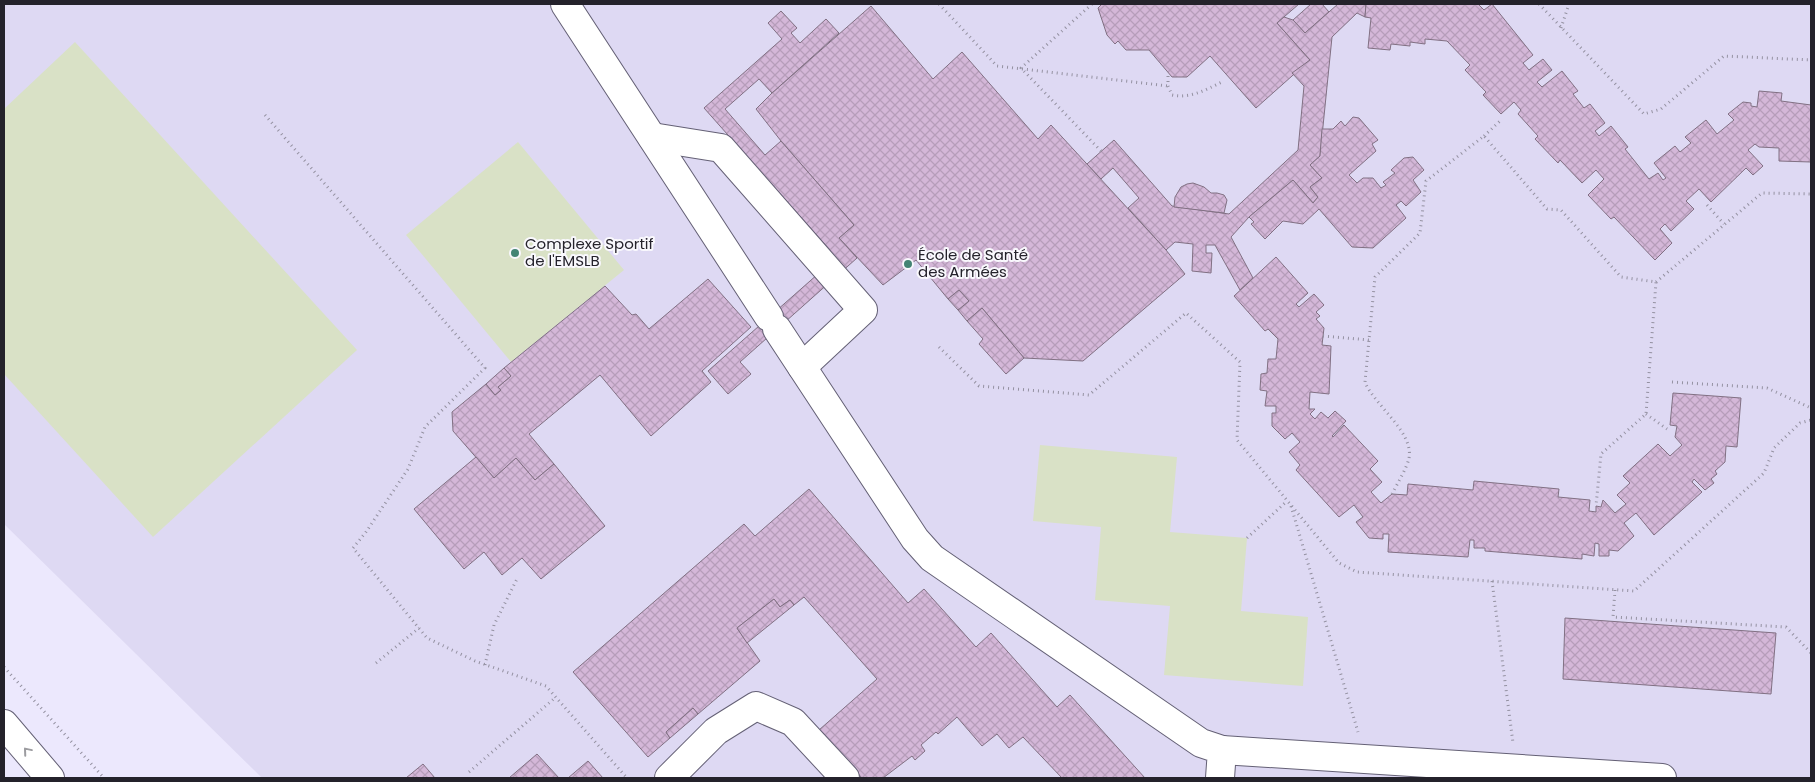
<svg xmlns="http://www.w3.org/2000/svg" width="1815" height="782" font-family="Poppins,sans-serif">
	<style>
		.built { fill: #ded9f3 }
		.green { fill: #d9e1c6 }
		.building { fill: url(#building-cross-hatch); stroke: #817083 }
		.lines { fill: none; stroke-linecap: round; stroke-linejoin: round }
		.minor-casing { stroke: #646075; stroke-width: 30 }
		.major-casing { stroke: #646075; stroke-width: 30 }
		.path { stroke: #9491a1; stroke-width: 3; stroke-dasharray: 1 4; stroke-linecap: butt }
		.minor { stroke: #fff; stroke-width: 28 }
		.major { stroke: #fff; stroke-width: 28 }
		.oneway { stroke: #9c9ca0 }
		.poi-dot { fill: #438474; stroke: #f9f8fd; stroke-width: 2 }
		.labels { text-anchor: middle; stroke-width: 4; stroke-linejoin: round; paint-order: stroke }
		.poi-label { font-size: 15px; fill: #24222b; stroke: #f9f8fd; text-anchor: start }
	</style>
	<defs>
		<pattern id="building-cross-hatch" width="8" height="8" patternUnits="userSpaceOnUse" patternTransform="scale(1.25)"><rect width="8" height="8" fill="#d4b7d8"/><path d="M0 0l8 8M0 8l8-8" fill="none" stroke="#b69dba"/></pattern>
	</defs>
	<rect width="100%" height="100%" fill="#ece8fd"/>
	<polygon class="built" points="4,4 1811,4 1811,778 262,778 4,524"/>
	<g class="green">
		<polygon points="75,42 357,350 153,537 4,374 4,109"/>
		<polygon points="518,142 624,270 511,362 406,235"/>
		<polygon points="1040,445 1177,457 1170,532 1247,538 1241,611 1308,617 1303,686 1164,675 1170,606 1095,600 1101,527 1033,521"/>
	</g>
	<g class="building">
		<polygon points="1099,4 1299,4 1277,23 1310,60 1256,108 1210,56 1187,77 1172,77 1149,50 1126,50 1118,41 1115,44 1107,35 1098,8 1101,5"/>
		<polygon points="1311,4 1322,4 1329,12 1305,33 1293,20"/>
		<polygon points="1338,4 1366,4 1365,17 1357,13 1332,37 1320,156 1310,165 1322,178 1310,187 1318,197 1313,203 1293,180 1249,217 1231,237 1253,278 1240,290 1215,245 1206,245 1206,253 1212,253 1211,273 1192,271 1193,244 1175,242 1166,250 1128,208 1139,198 1113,168 1101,179 1087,164 1114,140 1172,206 1229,214 1298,150 1304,86 1292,73 1310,60 1277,23 1284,17 1293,20 1305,33"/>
		<polygon points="1366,4 1481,4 1479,5 1484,10 1492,4 1533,55 1523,63 1529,70 1543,59 1552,70 1537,82 1542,87 1562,71 1578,91 1573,94 1584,108 1590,104 1605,123 1595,131 1599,136 1611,126 1628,147 1625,149 1649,179 1658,173 1663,180 1666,178 1654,163 1675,146 1680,152 1691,143 1685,137 1706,120 1717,134 1734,120 1728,114 1743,102 1751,103 1751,106 1757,107 1759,91 1782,93 1781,101 1811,105 1811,103 1811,162 1779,161 1779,148 1759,147 1755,144 1748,150 1763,166 1753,175 1746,168 1711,202 1699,189 1686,201 1694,209 1671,231 1665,224 1660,229 1672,243 1655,260 1614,217 1611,219 1588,195 1604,179 1596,170 1582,183 1560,160 1558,163 1535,139 1538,136 1518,114 1521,110 1514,102 1501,114 1483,95 1486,92 1465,70 1470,65 1447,41 1425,39 1425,44 1410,42 1410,46 1391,44 1390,50 1368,48 1371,18 1365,17"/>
		<polygon points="871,6 933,79 962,52 1038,139 1051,125 1166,250 1185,274 1083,361 1024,358 982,308 967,321 958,310 969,301 959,290 948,299 916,260 883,285 839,238 854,225 781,141 756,109 772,93"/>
		<polygon points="781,11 797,28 791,33 800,43 826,19 839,33 772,93 759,79 725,109 765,155 781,141 854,225 839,238 857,258 740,362 751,374 728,394 708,371 827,266 830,250 704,108 782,39 768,23"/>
		<polygon points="1353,117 1359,118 1378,140 1372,144 1376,151 1349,175 1357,183 1363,178 1373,178 1381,188 1386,185 1383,182 1395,173 1391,170 1404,158 1413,157 1424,170 1413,180 1421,192 1406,206 1401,201 1396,205 1406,218 1373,248 1352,247 1319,209 1303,224 1283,221 1265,239 1251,224 1254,222 1249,217 1293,180 1313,203 1318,197 1310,187 1322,178 1310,165 1320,156 1322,129 1333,129 1341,121 1345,126"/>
		<polygon points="1193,183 1204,187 1211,193 1217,193 1224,195 1227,200 1224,213 1174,207 1175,197 1181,187 1187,184"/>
		<polygon points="1276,257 1308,293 1296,304 1299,307 1314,294 1324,305 1316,312 1320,316 1316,319 1324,328 1322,345 1331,346 1329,394 1310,392 1309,409 1315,409 1310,414 1315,419 1321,412 1328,418 1335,411 1346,421 1332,436 1333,437 1344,425 1378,461 1370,469 1382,482 1371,492 1381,503 1392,494 1407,495 1408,484 1473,490 1474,481 1559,489 1558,497 1590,500 1589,511 1596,512 1596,506 1601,507 1603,500 1615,513 1626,504 1617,495 1630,483 1623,476 1658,444 1670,456 1682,445 1675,437 1677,426 1670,425 1673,393 1741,398 1737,447 1726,446 1725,462 1715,471 1717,474 1711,479 1714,483 1705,490 1694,479 1692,482 1702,492 1654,535 1636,513 1624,523 1634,536 1618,551 1609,550 1609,556 1599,556 1599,544 1595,543 1594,556 1582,554 1582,559 1485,551 1485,548 1474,548 1474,540 1470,540 1468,557 1388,552 1389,534 1383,534 1383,539 1369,538 1356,522 1363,517 1354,505 1339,517 1296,470 1300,465 1289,452 1300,442 1292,433 1285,439 1272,426 1272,413 1276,413 1276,406 1265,406 1267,391 1260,390 1261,374 1267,373 1268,359 1276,359 1278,339 1268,329 1265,331 1234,296"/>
		<polygon points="708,279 751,327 702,371 711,382 651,436 600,375 529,434 554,464 535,480 516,458 494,478 453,431 452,412 486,384 495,395 501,390 498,387 511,376 504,368 605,286 632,315 636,314 649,329"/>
		<polygon points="959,290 969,301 958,310 948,299"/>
		<polygon points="982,308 1024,358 1006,374 979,344 983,339 967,321"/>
		<polygon points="504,368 511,376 498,387 501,390 495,395 486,384"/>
		<polygon points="476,457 494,478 516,458 535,480 554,464 605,526 541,579 522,558 502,575 484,552 464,569 414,509"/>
		<polygon points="809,489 908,603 924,589 976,647 991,633 1057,707 1070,695 1145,778 1062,778 1023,737 1009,748 997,734 982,746 957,717 938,734 936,732 921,745 925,751 915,760 912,756 883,778 862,778 819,730 877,679 804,597 794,605 790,600 780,607 774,599 737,628 760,661 698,714 693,708 666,732 670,738 648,757 573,672 744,524 755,536"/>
		<polygon points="774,599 780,607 790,600 794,605 747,643 737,628"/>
		<polygon points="1565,618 1776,633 1771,694 1563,679"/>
		<polygon points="693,708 698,714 670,738 666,732"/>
		<polygon points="537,754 559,778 509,778"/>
		<polygon points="588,761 603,778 568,778"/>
		<polygon points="423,764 435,778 406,778"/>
	</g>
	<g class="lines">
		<defs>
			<g id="minor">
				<polyline points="565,4 769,317"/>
				<polyline points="652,137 721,148 863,310 802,367"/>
				<polyline points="777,329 915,539 932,558 1201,743 1222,750 1220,778"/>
				<polyline points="1222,750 1662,778"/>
				<polyline points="669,778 716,731 756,706 793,722 845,778"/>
			</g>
			<polyline id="major" points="4,724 50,778"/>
		</defs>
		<use href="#minor" class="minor-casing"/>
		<use href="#major" class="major-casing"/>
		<g class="path">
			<polyline points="939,4 997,66 1168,86"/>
			<polyline points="1092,4 1021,68 1101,151"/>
			<polyline points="1539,4 1644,114 1661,109 1724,56 1811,60"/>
			<polyline points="1561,28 1569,4"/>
			<path d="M 1168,76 L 1168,86 L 1172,95 C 1191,99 1207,89 1224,81"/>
			<polyline points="265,115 485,368 425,427 408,469 366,532 353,548 427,638 475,661 546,686 627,778"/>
			<polyline points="1484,136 1500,121"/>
			<polyline points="1707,205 1724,224"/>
			<polyline points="1656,282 1762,193 1811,194"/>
			<polyline points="1323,336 1369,340"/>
			<polyline points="939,347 979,386 1089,395 1186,313 1240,362 1237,440 1339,563 1357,572 1634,591 1764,473 1774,448 1800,423 1811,420"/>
			<polyline points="1672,382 1767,388 1811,408"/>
			<polyline points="1646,414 1667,429"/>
			<path d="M 1392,494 C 1397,484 1407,468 1409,458 C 1414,432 1374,405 1365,382 L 1375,277 L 1420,233 L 1426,181 L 1484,136 L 1547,209 L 1561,210 L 1621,277 L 1656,282 L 1646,414 L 1601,454 L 1596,506"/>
			<polyline points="1291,506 1358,732"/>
			<polyline points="1247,538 1287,501"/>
			<polyline points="1492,581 1513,743"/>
			<polyline points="1615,590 1613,617 1786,627 1811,653"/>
			<polyline points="376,663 419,628"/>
			<polyline points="485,665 494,625 517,579"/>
			<polyline points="4,667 104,778"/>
			<polyline points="469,772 556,697"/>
		</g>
		<use href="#minor" class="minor"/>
		<use href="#major" class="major"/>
	</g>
	<defs><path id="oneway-chevron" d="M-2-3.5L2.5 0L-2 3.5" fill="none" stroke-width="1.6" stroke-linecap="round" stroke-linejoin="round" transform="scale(1.25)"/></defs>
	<use class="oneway" href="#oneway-chevron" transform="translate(27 751) rotate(-130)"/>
	<g class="poi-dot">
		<circle cx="515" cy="253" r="5"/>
		<circle cx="908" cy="264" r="5"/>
	</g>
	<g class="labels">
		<g class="poi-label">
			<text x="525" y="249">Complexe Sportif<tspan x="525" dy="17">de l'EMSLB</tspan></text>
			<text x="918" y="260">École de Santé<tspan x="918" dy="17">des Armées</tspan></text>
		</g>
	</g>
	<rect width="1815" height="782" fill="none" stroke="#24222b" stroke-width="10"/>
</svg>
